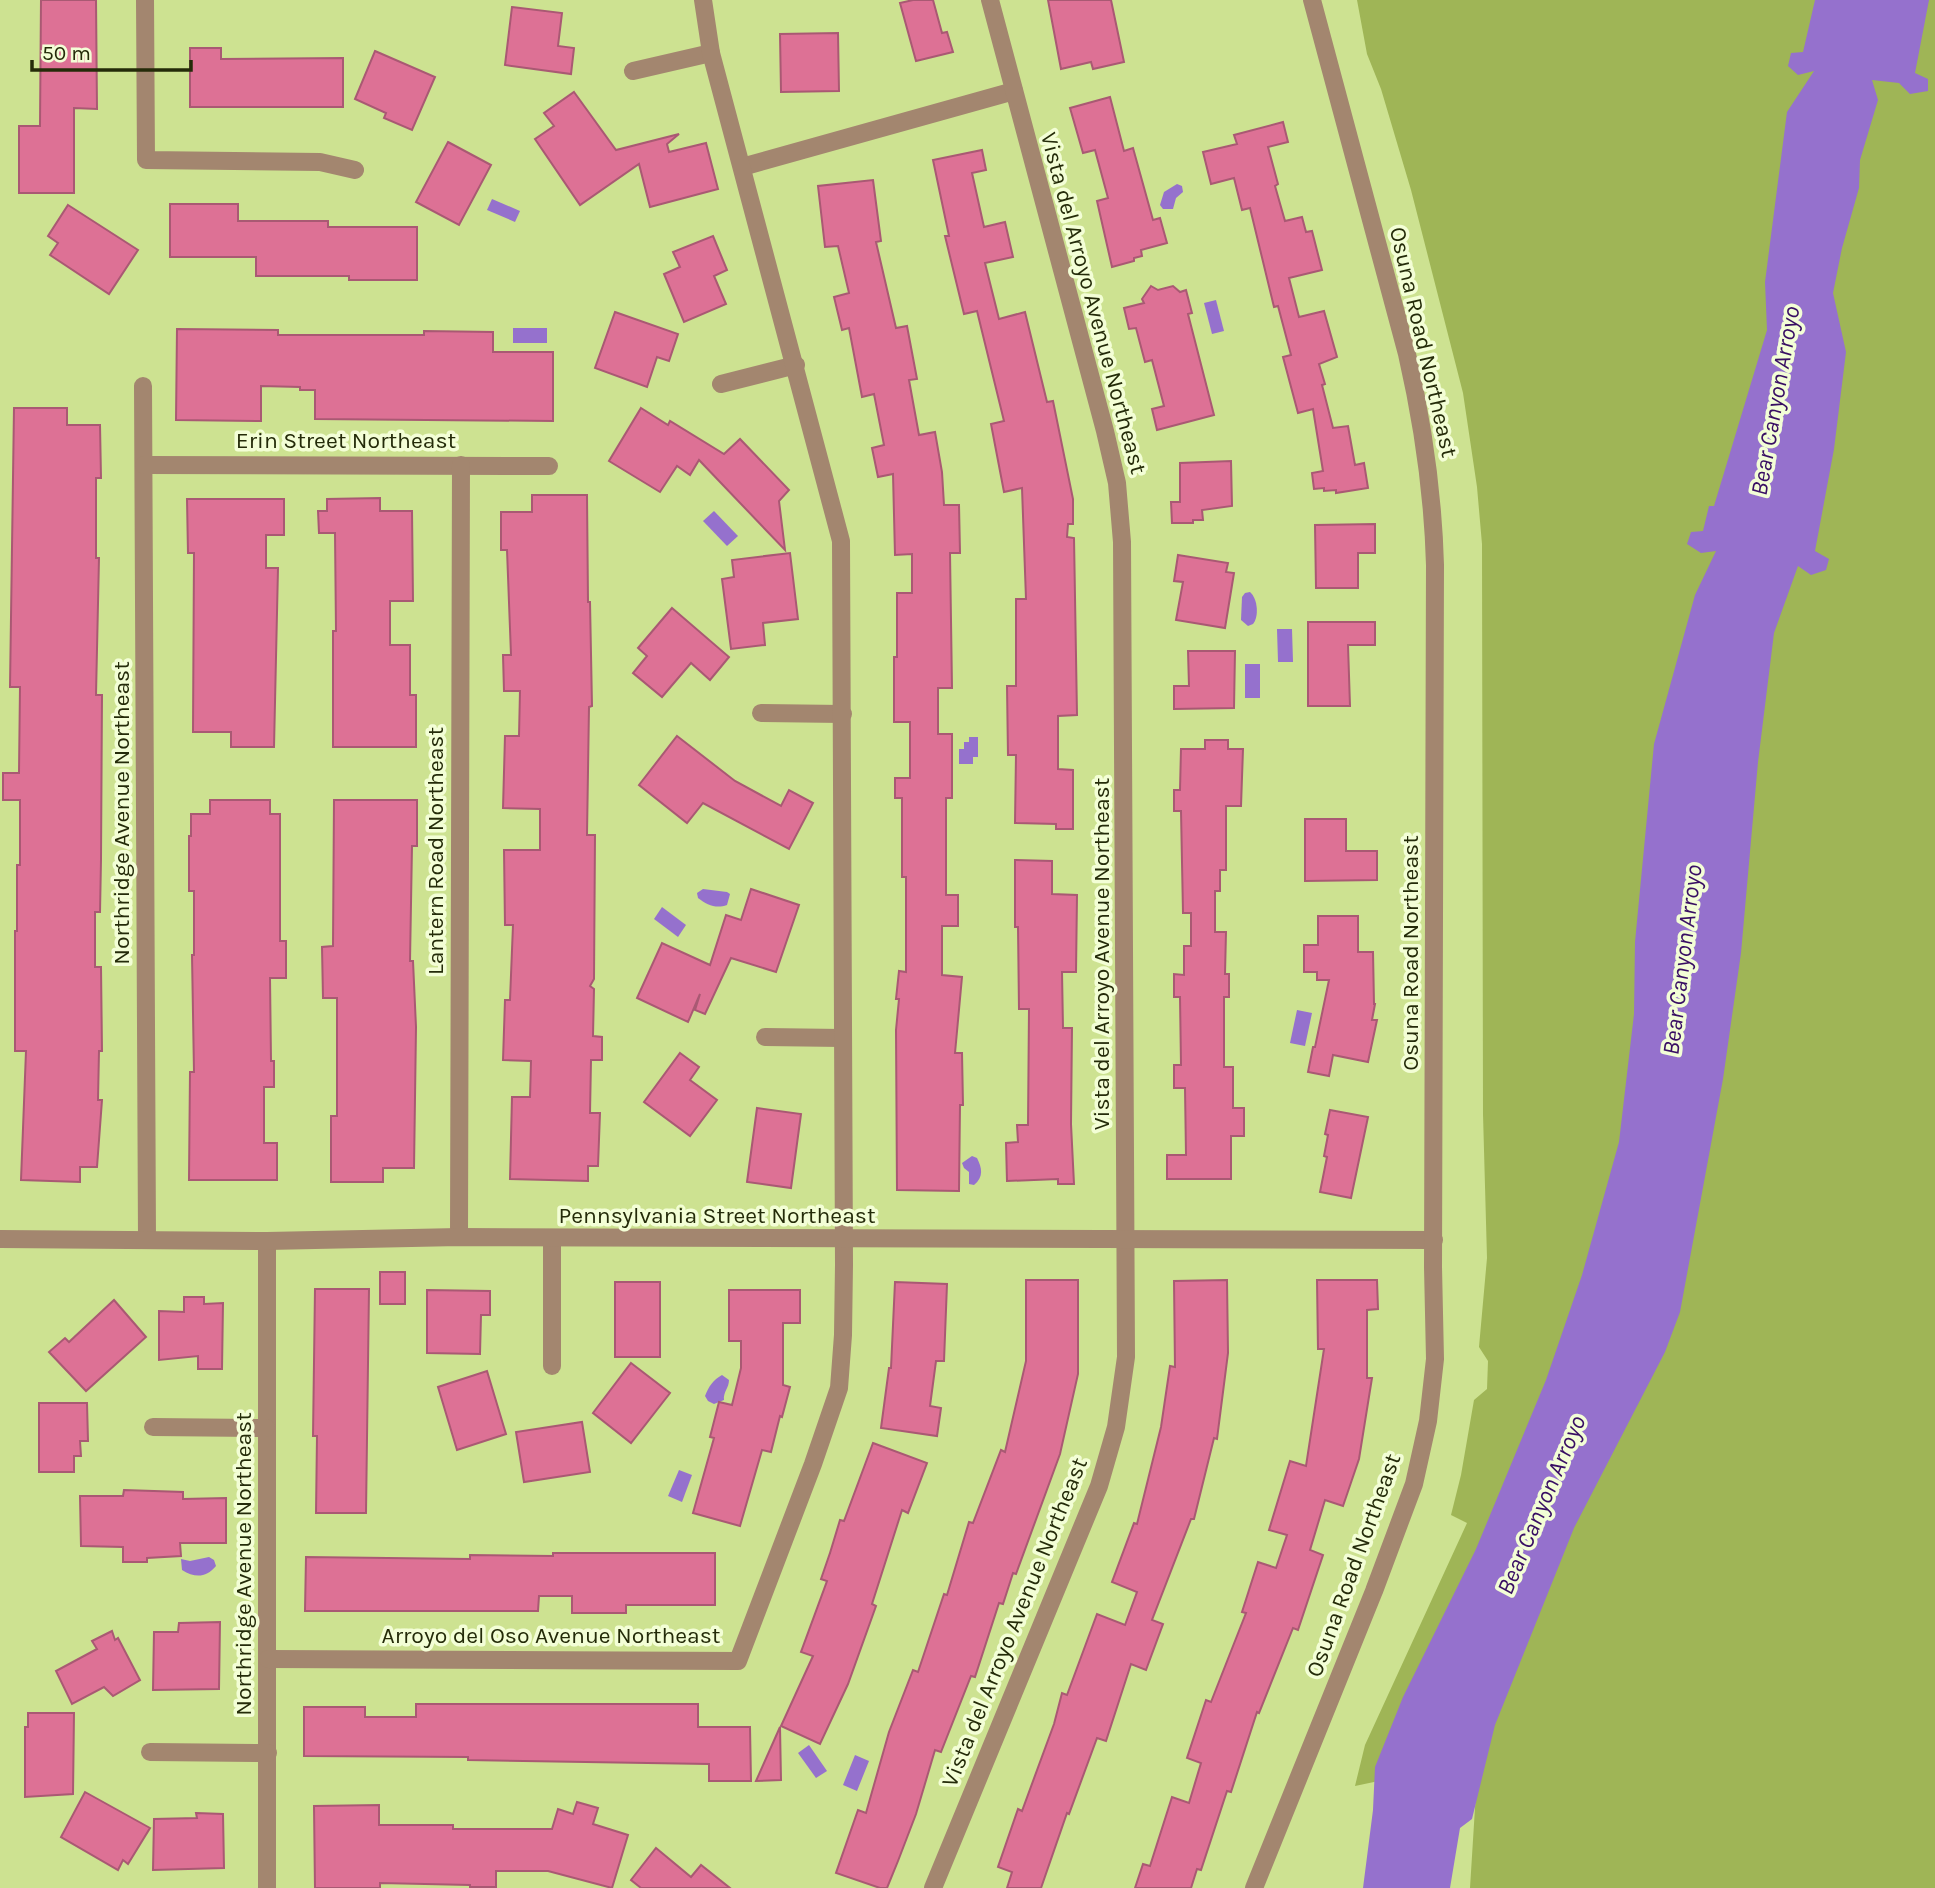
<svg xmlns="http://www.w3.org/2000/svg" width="1935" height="1888" font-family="Karla,sans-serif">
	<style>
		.green { fill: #9fb556 }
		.water { fill: #9571cd }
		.building { fill: #dd7195; stroke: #a95973; stroke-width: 2 }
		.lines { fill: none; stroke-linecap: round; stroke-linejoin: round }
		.minor { stroke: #a3866f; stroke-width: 18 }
		.tertiary { stroke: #a3866f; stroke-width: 18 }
		.labels { text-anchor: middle; stroke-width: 7; stroke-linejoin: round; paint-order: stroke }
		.street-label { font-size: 23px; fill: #242b09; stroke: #f3fed6 }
		.water-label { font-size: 24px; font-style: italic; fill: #380e63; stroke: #f3fed6 }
	</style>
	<rect width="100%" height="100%" fill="#cde291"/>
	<polygon class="green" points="1357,0 1935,0 1935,1888 1470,1888 1478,1760 1355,1786 1365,1745 1467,1523 1451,1515 1461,1475 1474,1400 1487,1389 1488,1361 1479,1347 1487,1258 1483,1114 1482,544 1477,487 1463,393 1411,190 1381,89 1367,54"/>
	<g class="water">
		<polygon points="1815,0 1929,0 1915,73 1928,79 1928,91 1910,94 1899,83 1872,80 1878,100 1860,160 1859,188 1842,248 1833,293 1846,352 1834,449 1815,551 1829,559 1826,570 1811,575 1798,566 1774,633 1758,762 1741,953 1723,1079 1680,1312 1665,1352 1574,1528 1495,1725 1472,1819 1460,1828 1450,1888 1363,1888 1373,1810 1375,1767 1403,1697 1476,1549 1546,1380 1582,1275 1619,1142 1634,1014 1635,942 1654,744 1695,595 1716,551 1701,553 1687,544 1691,532 1703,531 1709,506 1714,506 1767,330 1765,282 1787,112 1814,71 1798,75 1788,66 1791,53 1803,52"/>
		<polygon points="1177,184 1182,186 1183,192 1176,198 1173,209 1163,209 1160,205 1164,192"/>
		<polygon points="492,199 520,211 515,222 487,210"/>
		<polygon points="1216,300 1224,331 1212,334 1204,303"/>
		<rect x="513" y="328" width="34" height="15"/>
		<polygon points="714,511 738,536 727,546 703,521"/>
		<path d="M 1250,592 C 1258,599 1259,617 1253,624 L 1248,626 L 1241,620 L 1242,597 L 1245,593 Z"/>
		<polygon points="1277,629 1292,629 1293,662 1278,662"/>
		<rect x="1245" y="664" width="15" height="34"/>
		<polygon points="969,737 978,737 978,757 973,757 973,764 959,764 959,749 964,749 964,742 969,742"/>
		<path d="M 703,889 L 727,892 L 730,894 L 727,905 C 716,909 707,905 698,898 L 697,893 Z"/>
		<polygon points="662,907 686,925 678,937 654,919"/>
		<polygon points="1297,1010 1312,1013 1305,1046 1290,1043"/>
		<path d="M 972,1156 L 977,1158 C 982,1168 984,1177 974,1185 L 969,1184 L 969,1172 L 964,1168 L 962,1163 Z"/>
		<path d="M 722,1375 L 729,1380 C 729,1388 723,1392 724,1400 L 714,1404 L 708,1401 L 705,1396 C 709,1386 713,1380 722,1375 Z"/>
		<polygon points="679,1470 692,1475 682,1502 668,1496"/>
		<path d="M 209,1557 L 214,1560 L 216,1566 C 206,1578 195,1578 182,1570 L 181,1559 L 190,1561 Z"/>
		<polygon points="809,1745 827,1771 816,1778 798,1753"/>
		<polygon points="855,1755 869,1761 857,1791 843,1785"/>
	</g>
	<g class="building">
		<polygon points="41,0 96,0 97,109 74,108 74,193 19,193 19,126 40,126"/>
		<polygon points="913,0 933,0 942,33 947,32 953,52 916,61 900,3"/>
		<polygon points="1048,0 1111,0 1124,62 1093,69 1091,62 1061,69"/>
		<polygon points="512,7 562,13 558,46 574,48 571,74 505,65"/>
		<polygon points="838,33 839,91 781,92 780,34"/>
		<polygon points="190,48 221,48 221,59 343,58 343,107 190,107"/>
		<polygon points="375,51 435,77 412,130 384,118 386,113 355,99"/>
		<polygon points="574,92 616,150 679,134 667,144 669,152 706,143 718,189 650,207 639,164 580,205 535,139 554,126 544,113"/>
		<polygon points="1110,97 1124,151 1133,148 1153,220 1160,218 1167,243 1141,250 1142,256 1134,258 1134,261 1112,267 1097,201 1108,198 1095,150 1083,153 1070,108"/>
		<polygon points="1283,122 1288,142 1268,147 1278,184 1275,186 1285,221 1302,217 1306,232 1312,231 1322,270 1289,278 1299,317 1324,311 1337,357 1319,364 1325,384 1322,385 1333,428 1348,426 1355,465 1364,463 1368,488 1336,493 1336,490 1324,491 1324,488 1314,489 1312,473 1323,471 1313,409 1298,413 1283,357 1291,355 1278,306 1274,307 1250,208 1242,210 1234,178 1211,184 1203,152 1237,144 1234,135"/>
		<polygon points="448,142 491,165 459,225 416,202"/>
		<polygon points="982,150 986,170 972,173 984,227 1005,222 1013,257 985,263 999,319 1025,312 1047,402 1053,401 1073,499 1073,524 1068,524 1067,537 1074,538 1077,715 1058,716 1058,769 1073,770 1073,829 1056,829 1056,824 1015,823 1016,755 1008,755 1007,686 1016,686 1016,599 1026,599 1022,488 1004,492 991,424 1004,421 977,311 964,314 945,236 949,236 933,160"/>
		<polygon points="873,180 881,241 876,242 896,328 907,326 917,379 909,380 919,435 935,432 942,472 944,505 959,505 960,553 950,553 952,688 938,688 938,734 952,734 952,798 946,798 946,895 958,895 958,926 942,926 942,975 962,977 955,1053 962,1053 963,1105 960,1105 959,1191 897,1190 896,1030 899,999 896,999 899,971 906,972 906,877 902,877 902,798 895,798 895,778 910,778 910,722 894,722 894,657 897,657 897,593 912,593 912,554 895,555 893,474 878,477 872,448 884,445 874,394 862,397 849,328 842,330 834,297 849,293 838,246 825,247 818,186"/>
		<polygon points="170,204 238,204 238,221 328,221 328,227 417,227 417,280 349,280 349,276 256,276 256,257 170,257"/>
		<polygon points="68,205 138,250 109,294 50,255 58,243 48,236"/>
		<polygon points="713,236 727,270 714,276 726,304 684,322 664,274 680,267 673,252"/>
		<polygon points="1151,286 1158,290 1173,286 1180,292 1186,290 1192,313 1188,314 1214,415 1157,430 1152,409 1164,406 1152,360 1145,362 1136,328 1129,329 1124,308 1144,303 1142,299"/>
		<polygon points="615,312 678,334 669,361 657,357 647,387 595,368"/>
		<polygon points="177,329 278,330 278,335 424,335 424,331 493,332 493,352 553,352 553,421 315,419 315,390 300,390 300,387 261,386 261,421 176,420"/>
		<polygon points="14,408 67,408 67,425 100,425 101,478 96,478 96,558 99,558 96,695 102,695 101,860 100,912 95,912 95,967 101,967 102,1051 99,1051 98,1100 102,1100 97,1167 80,1167 80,1182 21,1180 26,1051 15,1051 15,931 17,931 17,865 20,865 20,800 3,800 3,773 19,773 20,687 10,687"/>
		<polygon points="641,408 668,425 670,421 724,454 740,439 789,490 779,501 785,550 699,460 690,475 677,466 660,492 609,461"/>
		<polygon points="1231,461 1232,506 1202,510 1203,520 1193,520 1193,523 1172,523 1171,502 1180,502 1180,463"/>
		<polygon points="532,495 587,495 588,602 590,602 592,706 589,707 587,835 595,835 594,979 590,986 594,989 593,1036 602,1037 602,1060 591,1060 590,1113 600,1113 598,1166 588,1166 588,1181 510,1179 512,1097 530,1097 531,1061 503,1060 505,1000 510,1000 513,925 505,925 504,850 540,850 540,809 503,808 505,736 519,736 520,691 504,691 503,655 511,655 507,550 501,550 501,512 532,512"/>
		<polygon points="380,498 380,511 412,511 413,601 390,601 390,645 410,645 410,695 416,695 416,747 333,747 333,631 336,631 335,533 319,533 318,511 327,511 327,499"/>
		<polygon points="187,499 284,499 284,535 266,535 266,568 278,568 274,747 231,747 231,732 193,732 194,553 188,553"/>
		<polygon points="1375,524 1375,553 1358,553 1358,588 1316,588 1315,525"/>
		<polygon points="790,553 798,619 763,623 765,645 731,649 722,579 734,577 732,560"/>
		<polygon points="1178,555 1228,563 1226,572 1234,573 1225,628 1176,620 1183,582 1174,581"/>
		<polygon points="672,608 729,657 710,680 691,663 662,697 633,673 647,656 638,648"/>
		<polygon points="1308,622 1375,622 1375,645 1348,645 1350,706 1308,706"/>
		<polygon points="1188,651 1235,651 1234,708 1174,709 1174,686 1189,686"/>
		<polygon points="677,736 735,781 781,806 789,790 813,803 789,849 703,803 687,823 639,785"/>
		<polygon points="1205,740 1228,740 1228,749 1243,749 1241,806 1226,806 1226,870 1220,870 1220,891 1215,891 1215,932 1226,932 1225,974 1229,974 1229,997 1224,997 1224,1067 1233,1067 1233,1108 1244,1108 1244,1136 1231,1136 1231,1179 1167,1179 1167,1155 1186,1155 1185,1088 1174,1088 1174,1065 1181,1065 1180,997 1174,997 1174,974 1184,975 1184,946 1191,946 1191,913 1183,913 1181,811 1174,811 1174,790 1180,790 1181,749 1205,749"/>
		<polygon points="210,800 270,800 270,814 280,814 280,941 286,941 286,978 270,978 271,1061 274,1061 274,1087 264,1087 264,1143 277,1143 277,1180 189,1180 190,1072 194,1072 192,955 194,955 194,891 189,891 189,836 191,836 191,814 210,814"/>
		<polygon points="334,800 417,800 417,846 412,846 410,961 413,961 416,1027 414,1168 383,1168 383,1182 331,1182 331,1116 337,1116 337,998 323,998 322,947 333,946"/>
		<polygon points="1305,819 1346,819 1346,851 1377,851 1377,880 1305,881"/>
		<polygon points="1015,860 1052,861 1052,894 1077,895 1076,972 1062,972 1063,1028 1072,1028 1071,1124 1074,1184 1058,1184 1058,1179 1007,1181 1006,1143 1018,1142 1017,1125 1028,1125 1029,1009 1019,1009 1018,927 1015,927"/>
		<polygon points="751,889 799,905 776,972 731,958 705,1014 695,1010 700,994 688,1022 637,998 662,943 710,965 726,915 741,920"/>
		<polygon points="1318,916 1358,916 1358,952 1373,952 1374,1004 1375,1004 1372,1020 1377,1020 1368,1062 1333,1055 1329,1076 1308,1072 1313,1047 1315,1047 1329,980 1317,980 1317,972 1304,972 1304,945 1318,945"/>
		<polygon points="680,1053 699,1067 690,1080 717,1100 690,1136 644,1102"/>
		<polygon points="757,1108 801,1114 791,1188 747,1182"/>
		<polygon points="1330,1110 1368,1117 1351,1198 1320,1192 1327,1157 1324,1156 1328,1135 1325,1134"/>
		<rect x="380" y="1272" width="25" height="32"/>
		<polygon points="1026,1280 1078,1280 1078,1374 1060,1454 1016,1574 1013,1573 1003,1604 999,1603 975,1677 971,1676 941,1752 935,1750 916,1814 898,1861 887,1888 880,1888 836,1873 858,1810 866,1813 889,1732 913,1670 918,1672 944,1594 947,1595 969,1522 973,1523 1001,1450 1005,1452 1026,1361"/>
		<polygon points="1227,1280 1228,1353 1217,1439 1214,1438 1194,1519 1191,1519 1152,1620 1163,1624 1146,1670 1131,1664 1106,1741 1097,1738 1069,1814 1067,1813 1041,1888 1007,1888 1012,1872 998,1867 1018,1809 1022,1811 1054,1724 1062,1693 1067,1695 1097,1614 1125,1625 1137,1592 1112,1582 1134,1523 1137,1524 1161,1427 1170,1366 1175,1367 1174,1281"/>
		<polygon points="1317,1280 1377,1280 1378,1309 1367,1310 1367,1378 1372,1378 1359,1459 1343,1506 1325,1500 1310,1550 1323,1555 1298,1630 1293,1628 1259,1713 1257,1712 1231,1792 1227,1791 1201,1870 1197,1869 1191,1888 1135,1888 1143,1864 1150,1866 1172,1797 1189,1803 1201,1763 1187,1758 1206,1700 1211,1702 1246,1613 1242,1612 1258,1562 1276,1568 1287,1535 1269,1530 1290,1461 1306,1466 1324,1349 1318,1349"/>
		<rect x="615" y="1282" width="45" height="75"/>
		<polygon points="895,1282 947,1284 944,1361 936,1361 930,1406 941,1408 937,1436 881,1428 889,1368 891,1368"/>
		<polygon points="315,1289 369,1289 366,1513 316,1513 317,1436 313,1436"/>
		<polygon points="427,1290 490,1291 490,1315 481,1315 480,1354 427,1353"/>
		<polygon points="729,1290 800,1290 800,1323 783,1323 783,1385 790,1387 782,1417 780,1416 771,1452 762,1450 740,1526 693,1513 714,1438 710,1437 719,1402 732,1405 741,1368 741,1341 729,1341"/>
		<polygon points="184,1297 204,1297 204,1304 223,1303 222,1369 198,1369 198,1356 159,1360 159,1311 184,1312"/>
		<polygon points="114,1300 146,1337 86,1391 49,1352 65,1338 69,1342"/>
		<polygon points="631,1363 670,1393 631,1443 593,1413"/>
		<polygon points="487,1371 506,1434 457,1450 438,1387"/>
		<polygon points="39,1403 87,1403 88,1441 80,1441 81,1456 74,1456 74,1472 39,1472"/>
		<polygon points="582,1422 590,1472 524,1482 516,1432"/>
		<polygon points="873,1443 927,1463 908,1513 902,1510 872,1604 876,1606 848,1684 820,1744 781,1726 813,1656 801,1652 827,1581 821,1579 830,1553 831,1553 830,1553 840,1520 844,1521"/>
		<polygon points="124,1490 183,1492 183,1499 226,1498 226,1543 180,1543 181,1556 147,1558 147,1562 123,1562 123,1547 81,1546 80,1496 123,1496"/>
		<polygon points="553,1553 715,1553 715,1605 626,1605 626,1613 572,1613 572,1596 539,1596 538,1611 305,1611 306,1557 470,1559 470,1555 553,1556"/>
		<polygon points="220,1622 219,1689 153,1690 154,1632 178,1632 179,1623"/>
		<polygon points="112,1631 115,1640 118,1638 140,1680 113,1696 104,1687 72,1704 56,1671 97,1649 92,1641"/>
		<polygon points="416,1704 698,1704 698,1727 750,1727 751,1781 709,1781 709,1764 468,1760 468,1757 304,1756 304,1707 365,1707 365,1717 416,1717"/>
		<polygon points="28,1713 74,1713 73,1794 25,1797 25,1727 28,1727"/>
		<polygon points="780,1727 781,1780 756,1781"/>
		<polygon points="85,1792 150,1828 128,1864 123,1860 118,1870 61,1837"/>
		<polygon points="577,1802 598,1808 593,1824 628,1835 612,1888 548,1871 496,1871 496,1887 470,1887 470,1885 380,1883 380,1888 315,1888 314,1806 379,1805 379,1825 453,1825 453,1829 552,1829 558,1809 573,1814"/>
		<polygon points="196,1813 223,1814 224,1868 153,1870 154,1819 197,1818"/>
		<polygon points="656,1848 691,1877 701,1865 730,1888 641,1888 631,1880"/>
	</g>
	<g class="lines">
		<g class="minor">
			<polyline points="145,0 146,160 320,162 355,170"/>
			<polyline points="633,71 711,53"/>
			<polyline points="742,167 1014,91"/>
			<polyline points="721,384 796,365"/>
			<polyline points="143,386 147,1239"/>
			<polyline points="144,465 549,466"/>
			<polyline points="761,713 843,714"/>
			<polyline points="765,1037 842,1038"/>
			<polyline points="459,1237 461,465"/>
			<polyline points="552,1239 552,1366"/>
			<polyline points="267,1241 267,1888"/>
			<polyline points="153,1427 266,1428"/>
			<polyline points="268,1659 738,1661 813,1464 839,1388 843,1335 844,1265 841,541 711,53 703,0"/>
			<polyline points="150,1752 268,1753"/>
			<polyline points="933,1888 1099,1486 1116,1427 1126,1357 1122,542 1117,483 1105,431 990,0"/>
		</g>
		<g class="tertiary">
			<polyline points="0,1239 267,1241 459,1237 1434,1240"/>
			<path d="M 1254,1888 L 1374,1591 L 1414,1484 L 1428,1421 L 1435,1359 L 1433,1267 L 1435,565 C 1433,493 1423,424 1407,354 L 1312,0"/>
		</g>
	</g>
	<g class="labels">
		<g class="street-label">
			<text transform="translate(1094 303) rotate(75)" y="8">Vista del Arroyo Avenue Northeast</text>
			<text transform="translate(1424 342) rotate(77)" y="8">Osuna Road Northeast</text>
			<text x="346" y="448">Erin Street Northeast</text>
			<text transform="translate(121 813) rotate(-90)" y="8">Northridge Avenue Northeast</text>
			<text transform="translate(435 851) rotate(-90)" y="8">Lantern Road Northeast</text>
			<text transform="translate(1410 953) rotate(-90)" y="8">Osuna Road Northeast</text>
			<text transform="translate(1101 954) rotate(-90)" y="8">Vista del Arroyo Avenue Northeast</text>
			<text x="717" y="1223">Pennsylvania Street Northeast</text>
			<text transform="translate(243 1564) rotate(-90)" y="8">Northridge Avenue Northeast</text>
			<text transform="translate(1353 1565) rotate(-70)" y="8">Osuna Road Northeast</text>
			<text transform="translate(1014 1622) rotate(-68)" y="8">Vista del Arroyo Avenue Northeast</text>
			<text x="551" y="1643">Arroyo del Oso Avenue Northeast</text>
		</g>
		<g class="water-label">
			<text transform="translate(1775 401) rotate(-80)" y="8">Bear Canyon Arroyo</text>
			<text transform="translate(1682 960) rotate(-83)" y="8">Bear Canyon Arroyo</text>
			<text transform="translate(1541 1505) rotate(-67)" y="8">Bear Canyon Arroyo</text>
		</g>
	</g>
	<path d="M32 60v10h159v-10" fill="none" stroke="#242b09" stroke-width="3.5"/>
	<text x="42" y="60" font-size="21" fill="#242b09" stroke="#f3fed6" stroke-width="5" paint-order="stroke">50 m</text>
</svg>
